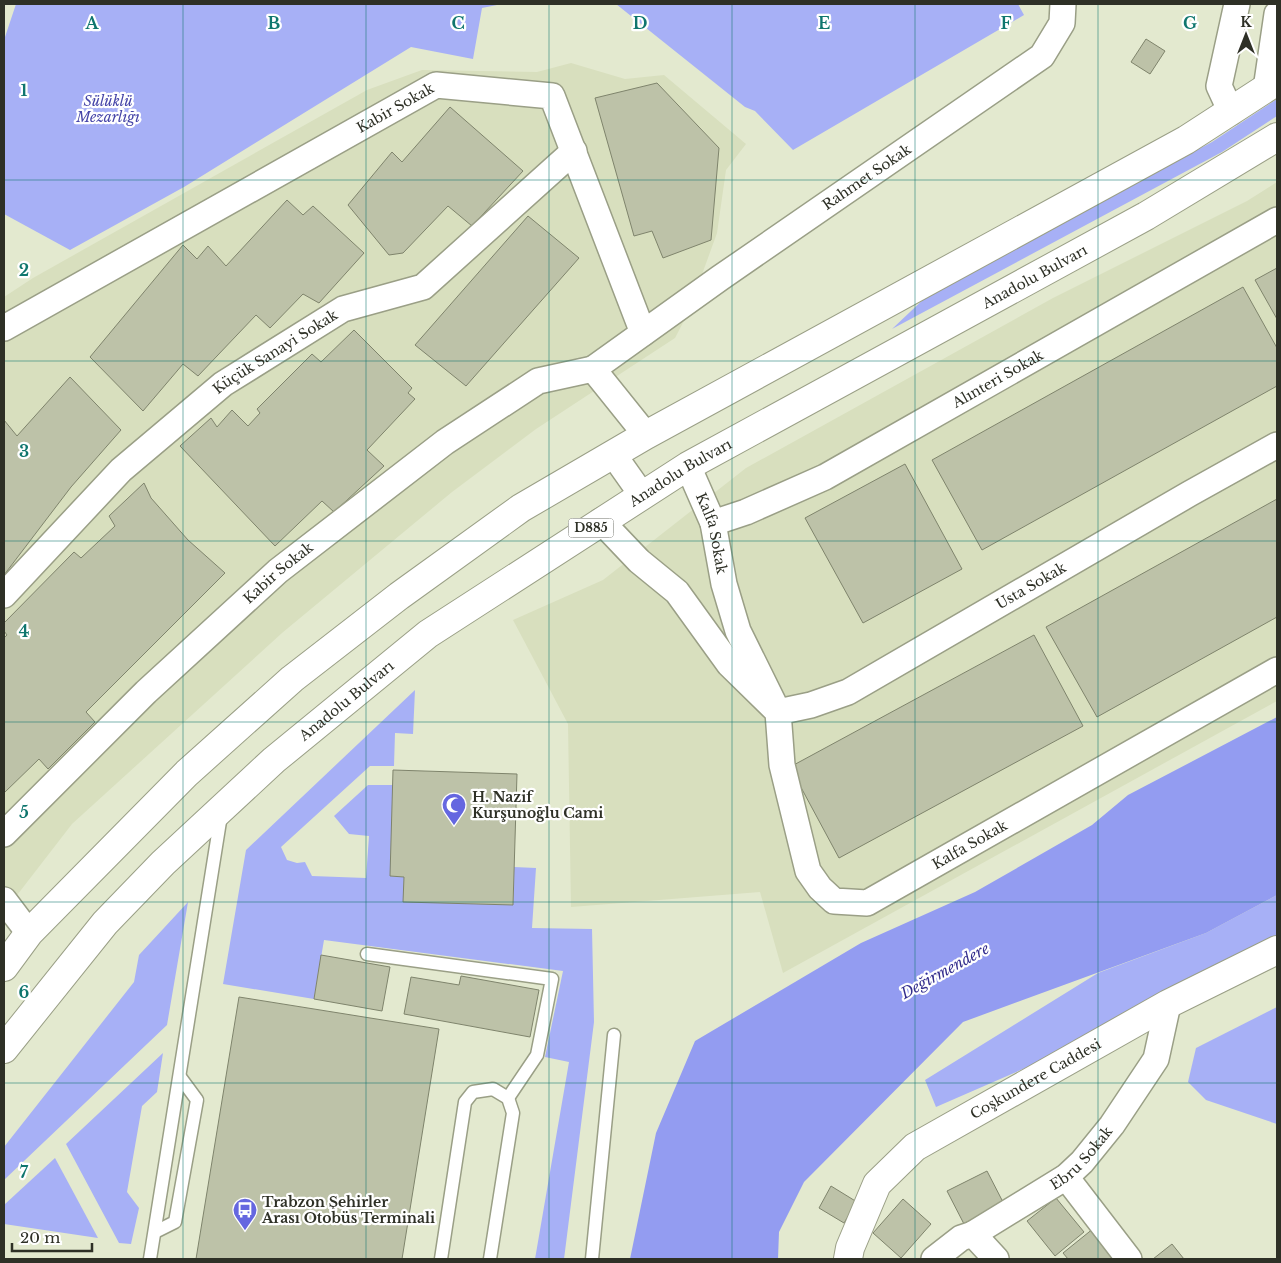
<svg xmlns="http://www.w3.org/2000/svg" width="1281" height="1263" font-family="'Libre Baskerville',serif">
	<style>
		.built { fill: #d8dfbe }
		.green { fill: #a7b0f6 }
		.water { fill: #939cf1 }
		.building { fill: #bdc2a8; stroke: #7f846c }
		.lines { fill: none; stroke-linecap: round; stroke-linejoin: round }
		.service-casing { stroke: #9a9f86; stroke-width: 15 }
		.minor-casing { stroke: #9a9f86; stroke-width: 28 }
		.tertiary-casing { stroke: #9a9f86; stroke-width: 30 }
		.trunk-casing { stroke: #9a9f86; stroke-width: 30 }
		.service { stroke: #fff; stroke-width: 12 }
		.minor { stroke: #fff; stroke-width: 25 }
		.tertiary { stroke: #fff; stroke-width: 28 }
		.trunk { stroke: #fff; stroke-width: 28 }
		.grid { fill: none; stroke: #0f766e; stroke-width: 1; stroke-opacity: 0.55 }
		.labels { text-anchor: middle; stroke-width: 4.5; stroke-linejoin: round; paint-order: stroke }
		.shield { fill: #fff; stroke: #6d6e67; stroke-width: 1 }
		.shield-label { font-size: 12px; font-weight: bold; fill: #2e3026 }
		.park-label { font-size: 14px; font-style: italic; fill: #4645a8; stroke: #fff }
		.street-label { font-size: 14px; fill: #2e3026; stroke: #fff }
		.poi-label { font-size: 14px; font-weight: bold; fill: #2e3026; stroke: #fff; text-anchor: start }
		.water-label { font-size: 15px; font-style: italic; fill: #332d8d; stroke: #fff }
		.grid-label { font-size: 16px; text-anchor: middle; font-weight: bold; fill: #0f766e; stroke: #fff; stroke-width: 4.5; stroke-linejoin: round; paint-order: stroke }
	</style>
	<rect width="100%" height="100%" fill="#e3e9cf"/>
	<g class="built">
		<polygon points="571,63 625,79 664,75 746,144 726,170 717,233 688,313 675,338 536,429 452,492 282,633 72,824 4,912 4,297 33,278 367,90 422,70 537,72"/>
		<polygon points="1277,182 1277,701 783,973 760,892 571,907 568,724 513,620 603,580 746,468 1053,298 1247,201"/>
	</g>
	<g class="green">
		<polygon points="16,4 502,4 482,8 473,59 411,47 184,187 70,250 4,214 4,40"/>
		<polygon points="616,4 1018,4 1024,15 793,150 755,111 745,107"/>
		<polygon points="1277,99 1277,116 1222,152 892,329 928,295 1212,142"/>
		<polygon points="415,690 413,734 395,733 394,766 370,766 281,847 287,860 297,863 305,862 312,876 366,878 369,836 349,834 334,816 368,785 393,785 391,876 404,877 513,905 514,867 536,868 532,928 592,929 594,1022 564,1259 535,1259 569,1062 545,1057 563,971 324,940 314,999 223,984 246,850"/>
		<polygon points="1277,895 1277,958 936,1107 925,1080 1098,973 1206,933"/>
		<polygon points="188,902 167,1025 4,1180 4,1147 134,982 139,955"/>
		<polygon points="1277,1007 1277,1124 1206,1100 1188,1082 1196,1048"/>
		<polygon points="163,1053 157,1092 142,1106 127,1192 139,1208 131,1244 119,1243 66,1144"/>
		<polygon points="55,1158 98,1238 4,1224 4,1205"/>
	</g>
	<polygon class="water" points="1277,717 1277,895 1206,933 963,1022 804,1182 779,1232 778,1259 630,1259 656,1133 695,1041 861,943 975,892 1092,825 1128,795"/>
	<g class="building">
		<polygon points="1146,39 1165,51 1150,74 1131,62"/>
		<polygon points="657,83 719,148 711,240 663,258 652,231 634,236 595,98"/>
		<polygon points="450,107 523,171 472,226 448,206 403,253 389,255 348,205 392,152 402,162"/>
		<polygon points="287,200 303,215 313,206 364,253 319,303 303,294 270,328 256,315 198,376 183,364 143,411 90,357 183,245 197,259 208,246 226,266"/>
		<polygon points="528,216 579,258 466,386 415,345"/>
		<polygon points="1277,268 1277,319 1255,280"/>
		<polygon points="1243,287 1277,348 1277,386 982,550 932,460"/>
		<polygon points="354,330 412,388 408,393 415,399 367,450 384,466 334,512 322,501 275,546 180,446 211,418 217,427 232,410 248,426 260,413 257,409 312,354 321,362"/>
		<polygon points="70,377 121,430 71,487 4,575 4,420 17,436"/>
		<polygon points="905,464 962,569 863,623 805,518"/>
		<polygon points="144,483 151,498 188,540 225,573 86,712 95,722 48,769 39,759 4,793 4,638 7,635 4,631 4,623 74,552 81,558 115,526 109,516"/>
		<polygon points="1277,499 1277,617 1097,717 1046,627"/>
		<polygon points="1034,635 1083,726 839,858 790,767"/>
		<polygon points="393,770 517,774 513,905 403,902 404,877 390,876"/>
		<polygon points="321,955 390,967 382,1011 314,999"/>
		<polygon points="461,976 539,990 530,1037 404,1014 411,977 459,985"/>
		<polygon points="239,997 439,1029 402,1259 196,1259"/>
		<polygon points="987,1171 1004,1204 964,1224 947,1191"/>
		<polygon points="831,1186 857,1202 844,1223 819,1208"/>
		<polygon points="1056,1198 1084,1232 1055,1256 1027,1221"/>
		<polygon points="903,1199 931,1224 901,1258 873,1233"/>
		<polygon points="1094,1228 1118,1259 1068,1259 1063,1253"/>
		<polygon points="1172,1244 1184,1259 1153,1259"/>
	</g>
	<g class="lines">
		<defs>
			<g id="service">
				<polyline points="367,954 552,979 537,1055 508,1098"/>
				<polyline points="155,1232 175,1222 197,1100 180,1077"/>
				<polyline points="150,1259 221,815"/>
				<polyline points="441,1259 465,1102 473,1092 493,1089 508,1098 513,1113 490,1259"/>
				<polyline points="592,1259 614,1035"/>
			</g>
			<g id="minor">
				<polyline points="1266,89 1277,14"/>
				<polyline points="1231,112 1219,86 1237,4"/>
				<path id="s1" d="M 4,328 L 436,85 L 552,96 L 643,333"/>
				<path id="s2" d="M 646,435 L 593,369 L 720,278 L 1042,56 L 1062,23 L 1063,4"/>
				<polyline points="613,454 642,495"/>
				<path id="s3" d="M 688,466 L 713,523 L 724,584 L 738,631 L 778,712 L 811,705 L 848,692 L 1189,494 L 1277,445"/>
				<path id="s4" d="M 601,521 L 639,561 L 677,592 L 729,664 L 778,712 L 782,765 L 808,871 L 820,888 L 834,901 L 867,903 L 1277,670"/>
				<path id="s5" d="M 713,523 L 746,512 L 825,477 L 1277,220"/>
				<path id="s6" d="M 4,595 L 121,470 L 223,384 L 343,309 L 423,287 L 574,151"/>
				<path id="s7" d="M 4,834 L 146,692 L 278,571 L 445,442 L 538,381 L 593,369"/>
				<polyline points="4,900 29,933"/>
				<polyline points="1066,1177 1129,1259"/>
				<polyline points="973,1234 996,1259"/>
				<path id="s8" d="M 934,1259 L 961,1238 L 973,1234 L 1066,1177 L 1082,1162 L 1112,1125 L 1156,1059 L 1168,1004"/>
			</g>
			<g id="tertiary">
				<path id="s9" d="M 848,1259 L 850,1248 L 877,1184 L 915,1147 L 1168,1004 L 1277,950"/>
			</g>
			<g id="trunk">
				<polyline points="4,967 29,933 187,773 292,679 399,596 521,508 646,435 1186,140 1277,81"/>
				<path id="s10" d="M 4,1049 L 105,923 L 163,863 L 274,760 L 428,634 L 688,466 L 1146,216 L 1277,137"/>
			</g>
		</defs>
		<use href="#service" class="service-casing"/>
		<use href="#minor" class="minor-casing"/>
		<use href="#tertiary" class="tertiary-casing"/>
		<use href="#trunk" class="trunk-casing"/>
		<use href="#service" class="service"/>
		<use href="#minor" class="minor"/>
		<use href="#tertiary" class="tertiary"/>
		<use href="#trunk" class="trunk"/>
	</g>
	<path class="grid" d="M 183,4 L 183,1259M 366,4 L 366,1259M 549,4 L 549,1259M 732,4 L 732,1259M 915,4 L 915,1259M 1098,4 L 1098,1259M 4,180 L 1277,180M 4,361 L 1277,361M 4,541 L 1277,541M 4,722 L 1277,722M 4,902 L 1277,902M 4,1083 L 1277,1083"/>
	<defs>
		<symbol id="mosque-pin" viewBox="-11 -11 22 30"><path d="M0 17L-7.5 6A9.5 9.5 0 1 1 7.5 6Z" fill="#6567e0" stroke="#fff"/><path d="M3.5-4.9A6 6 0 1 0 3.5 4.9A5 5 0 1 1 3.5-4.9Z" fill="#fff"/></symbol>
		<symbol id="bus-pin" viewBox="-11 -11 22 30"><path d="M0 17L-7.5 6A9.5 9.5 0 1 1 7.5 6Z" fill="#6567e0" stroke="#fff"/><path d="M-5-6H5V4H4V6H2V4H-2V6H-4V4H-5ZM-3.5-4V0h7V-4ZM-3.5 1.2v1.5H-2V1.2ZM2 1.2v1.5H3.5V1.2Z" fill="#fff"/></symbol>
	</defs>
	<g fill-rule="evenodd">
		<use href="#mosque-pin" x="440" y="791" width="28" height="38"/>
		<use href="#bus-pin" x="231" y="1196" width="28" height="38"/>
	</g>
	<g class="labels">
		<rect class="shield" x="568.5" y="518.5" width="45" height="19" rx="4"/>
		<g class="shield-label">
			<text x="591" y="532">D885</text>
		</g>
		<g class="park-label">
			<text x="108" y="106">Sülüklü<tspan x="108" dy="16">Mezarlığı</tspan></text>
		</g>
		<g class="street-label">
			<text dy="5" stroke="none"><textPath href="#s1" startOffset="449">Kabir Sokak</textPath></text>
			<text dy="5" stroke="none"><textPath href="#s2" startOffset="419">Rahmet Sokak</textPath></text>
			<text dy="5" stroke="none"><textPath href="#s10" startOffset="1300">Anadolu Bulvarı</textPath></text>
			<text dy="5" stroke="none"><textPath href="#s6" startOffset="366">Küçük Sanayi Sokak</textPath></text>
			<text dy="5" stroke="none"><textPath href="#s5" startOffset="320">Alınteri Sokak</textPath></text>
			<text dy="5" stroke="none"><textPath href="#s10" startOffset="895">Anadolu Bulvarı</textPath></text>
			<text dy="5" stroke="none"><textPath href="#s3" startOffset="72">Kalfa Sokak</textPath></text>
			<text dy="5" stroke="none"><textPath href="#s7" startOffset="379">Kabir Sokak</textPath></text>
			<text dy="5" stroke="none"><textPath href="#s3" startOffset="548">Usta Sokak</textPath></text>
			<text dy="5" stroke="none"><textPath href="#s10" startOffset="490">Anadolu Bulvarı</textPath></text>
			<text dy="5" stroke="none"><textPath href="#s4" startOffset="615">Kalfa Sokak</textPath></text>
			<text dy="5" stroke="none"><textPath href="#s9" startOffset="272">Coşkundere Caddesi</textPath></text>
			<text dy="5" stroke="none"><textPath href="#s8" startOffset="180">Ebru Sokak</textPath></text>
		</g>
		<g class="poi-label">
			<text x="472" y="802">H. Nazif<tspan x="472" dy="16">Kurşunoğlu Cami</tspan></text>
			<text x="262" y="1207">Trabzon Şehirler<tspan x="262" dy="16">Arası Otobüs Terminali</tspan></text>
		</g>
		<g class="water-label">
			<text transform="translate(945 971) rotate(-29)" y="5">Değirmendere</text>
		</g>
	</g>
	<g class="grid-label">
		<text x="92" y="29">A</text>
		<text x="274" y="29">B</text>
		<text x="458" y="29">C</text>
		<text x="640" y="29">D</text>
		<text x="824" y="29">E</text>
		<text x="1006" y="29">F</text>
		<text x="1190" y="29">G</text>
		<text x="24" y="96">1</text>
		<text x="24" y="276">2</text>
		<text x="24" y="457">3</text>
		<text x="24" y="637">4</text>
		<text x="24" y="818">5</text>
		<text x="24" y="998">6</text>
		<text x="24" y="1178">7</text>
	</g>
	<rect width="1281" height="1263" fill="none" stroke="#2e3026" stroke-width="10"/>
	<g transform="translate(1246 35)" stroke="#ffffff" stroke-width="4" paint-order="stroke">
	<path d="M0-4L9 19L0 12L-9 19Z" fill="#2e3026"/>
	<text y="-8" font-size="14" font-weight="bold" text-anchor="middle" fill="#2e3026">K</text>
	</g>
	<path d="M12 1243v8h80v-8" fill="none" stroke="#2e3026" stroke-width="2.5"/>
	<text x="20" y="1243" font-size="15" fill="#2e3026" stroke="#ffffff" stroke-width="4" paint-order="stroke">20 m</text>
</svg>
